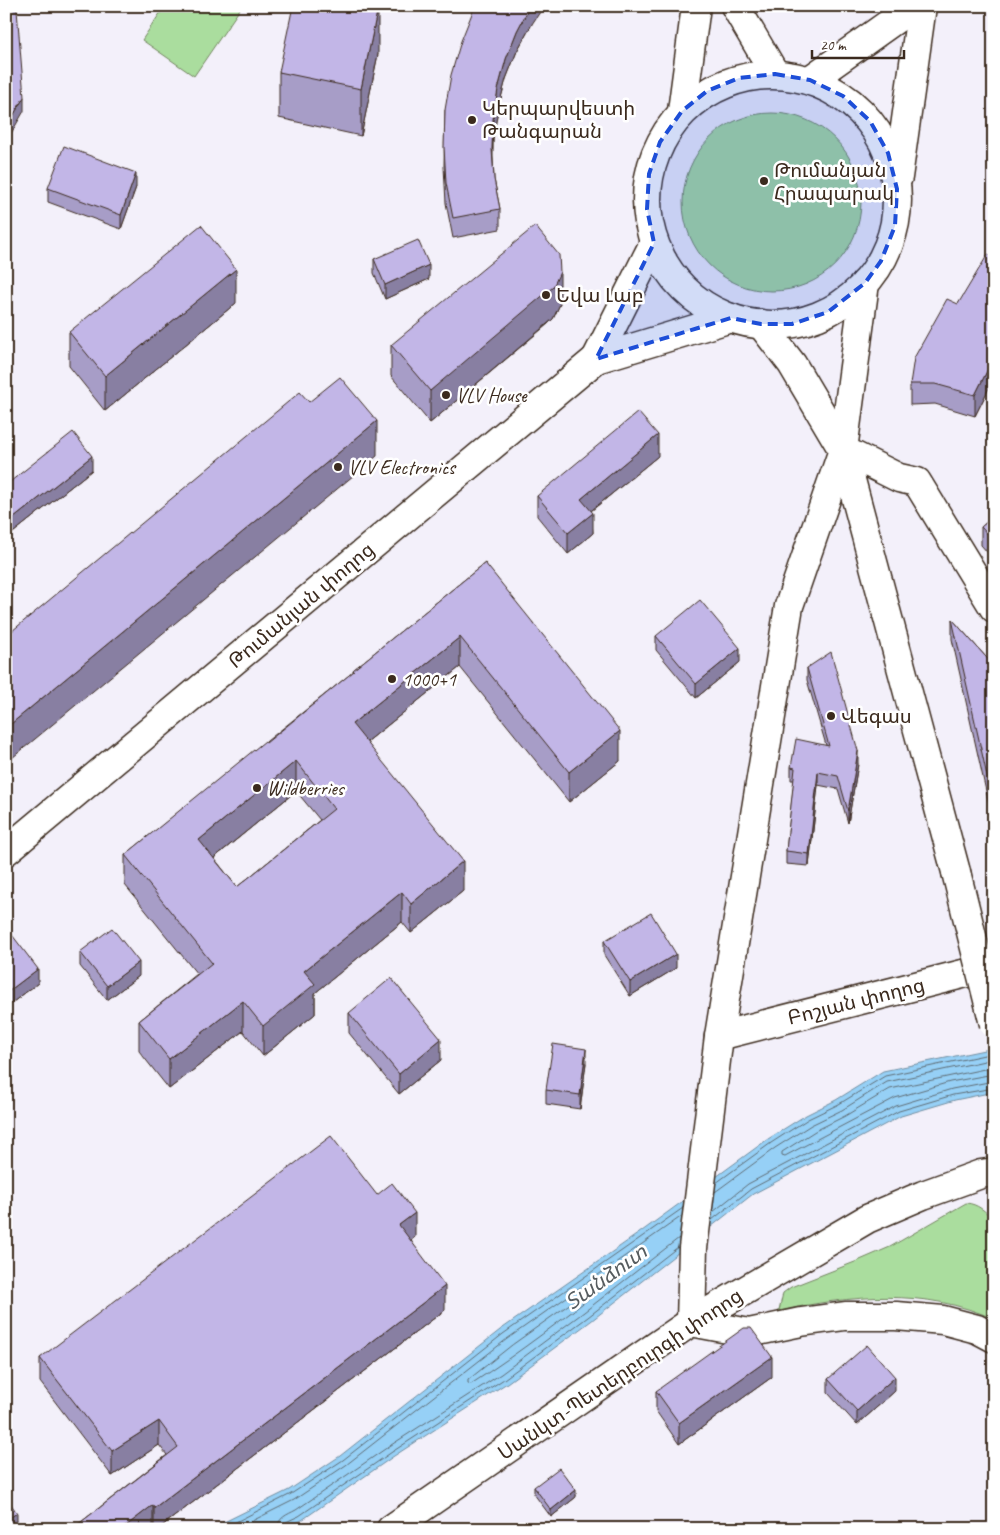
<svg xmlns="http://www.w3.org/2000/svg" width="1000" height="1535" font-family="Caveat,'Noto Sans Armenian',sans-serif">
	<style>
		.green { fill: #aadd9e; stroke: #72845e }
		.water { fill: #96d0f6; stroke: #728ea0 }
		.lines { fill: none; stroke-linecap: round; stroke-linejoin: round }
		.shore { stroke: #5f6c74; stroke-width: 1 }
		.secondary-casing { stroke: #3b2a1e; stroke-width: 31 }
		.primary-casing { stroke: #3b2a1e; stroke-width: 31 }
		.highway-casing { stroke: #3b2a1e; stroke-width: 31 }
		.secondary { stroke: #fff; stroke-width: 28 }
		.primary { stroke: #fff; stroke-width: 28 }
		.highway { stroke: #fff; stroke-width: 28 }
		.secondary-bridge-casing { stroke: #3b2a1e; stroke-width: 31; stroke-linecap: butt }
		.secondary-bridge { stroke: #fff; stroke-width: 28 }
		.wall { fill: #a79dc7; stroke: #3b2a1e; fill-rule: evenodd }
		.shaded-wall { fill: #887fa2; stroke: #3b2a1e }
		.building { fill: #c2b6e7; stroke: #3b2a1e; fill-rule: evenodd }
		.marked { fill: #1d4ed8; fill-opacity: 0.2; stroke: #1d4ed8; stroke-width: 4; stroke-dasharray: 10 6; stroke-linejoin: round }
		.poi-dot { fill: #3b2a1e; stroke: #fff; stroke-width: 2 }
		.labels { text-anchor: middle; stroke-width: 5; stroke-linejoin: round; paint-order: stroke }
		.poi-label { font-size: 20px; fill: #3b2a1e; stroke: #fff; text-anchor: start }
		.street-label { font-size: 20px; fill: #3b2a1e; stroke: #fff }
		.water-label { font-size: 21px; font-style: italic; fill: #565c5f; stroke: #fff }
	</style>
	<rect width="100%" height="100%" fill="#f3f0fa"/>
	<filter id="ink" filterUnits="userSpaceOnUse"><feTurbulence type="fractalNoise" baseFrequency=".02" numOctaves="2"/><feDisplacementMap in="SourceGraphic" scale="10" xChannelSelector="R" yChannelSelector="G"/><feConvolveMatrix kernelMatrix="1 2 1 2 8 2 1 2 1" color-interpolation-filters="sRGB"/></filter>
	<g filter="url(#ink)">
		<g class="green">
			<polygon points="165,6 242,6 194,76 142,40"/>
			<circle cx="772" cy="202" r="89"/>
			<path d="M 966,1203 C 978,1204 985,1211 994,1220 L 994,1319 C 926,1288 850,1295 779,1311 L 783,1293 L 791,1287 L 860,1260 L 890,1247 Z"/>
		</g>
		<polygon class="water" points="994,1048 994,1092 955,1100 901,1116 753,1194 591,1321 507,1383 394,1456 302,1520 284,1529 210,1529 289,1490 340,1456 500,1330 642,1231 768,1139 806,1115 836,1100 883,1071"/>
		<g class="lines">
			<g class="shore">
				<polyline points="994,1067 890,1089 845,1116 815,1131 782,1152 782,1155 785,1156 895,1098 950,1082 994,1074"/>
				<polyline points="716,1183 771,1143 808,1119 839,1104 885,1076 994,1053"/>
				<polyline points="715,1192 775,1148 811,1125 842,1110 887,1082 994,1059"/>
				<polyline points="713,1212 748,1184 896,1106 952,1089 994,1081"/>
				<polyline points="712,1220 751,1189 899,1111 953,1095 994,1088"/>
				<path d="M 608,1277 L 612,1278 L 611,1281 C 566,1317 520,1352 471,1384 L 468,1383 L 468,1380 L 512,1345 Z"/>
				<polyline points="222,1529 291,1494 343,1460 503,1334 683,1208"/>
				<polyline points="236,1529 294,1500 346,1465 507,1339 682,1216"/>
				<path d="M 277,1529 C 278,1517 287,1515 296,1510 L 388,1447 L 501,1374 L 584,1312 L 679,1238"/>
				<polyline points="283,1529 286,1522 299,1516 392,1452 504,1379 588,1317 678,1247"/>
			</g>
			<defs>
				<g id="secondary">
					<polyline points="761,324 792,364 843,450 956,872"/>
					<polyline points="843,450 899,478 917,482 994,608"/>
					<polyline points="719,1036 994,966"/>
					<polyline points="691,1322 693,1248 719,1036 789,606 843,450 865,283"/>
					<polyline points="691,1322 749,1333 801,1322 845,1316 896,1316 943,1320 977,1329 994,1338"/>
					<polyline points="391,1529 691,1322 867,1219 923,1195 981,1174 994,1172"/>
				</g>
				<g id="primary">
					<polyline points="735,6 775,74"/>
					<polyline points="682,111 696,6"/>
				</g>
				<g id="highway">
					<circle cx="772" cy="200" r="125"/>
					<polyline points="810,80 914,6"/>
					<polyline points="898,177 922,6"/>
					<polyline points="596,359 654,243"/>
					<polyline points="6,851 596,359 731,318"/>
				</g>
			</defs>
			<use href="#secondary" class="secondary-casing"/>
			<use href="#primary" class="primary-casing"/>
			<use href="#highway" class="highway-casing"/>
			<use href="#secondary" class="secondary"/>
			<use href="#primary" class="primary"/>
			<use href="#highway" class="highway"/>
			<defs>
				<polyline id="secondary-bridge" points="956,872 994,1024"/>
			</defs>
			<use href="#secondary-bridge" class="secondary-bridge-casing"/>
			<use href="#secondary-bridge" class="secondary-bridge"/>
		</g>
		<g class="wall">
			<polygon points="532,24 517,51 506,79 498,109 493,139 493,157 494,179 500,209 500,229 453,238 446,203 444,167 445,110"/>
			<polygon points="378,54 361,136 279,118 279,72"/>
			<polygon points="136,187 121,229 48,202 48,188"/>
			<polygon points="994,258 994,378 975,416 935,404 910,405 910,384 958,304"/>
			<polygon points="374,259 429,279 385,299 374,273"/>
			<polygon points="236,303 105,411 69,366 69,332"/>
			<polygon points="560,304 553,319 548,324 430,423 391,376 391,345"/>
			<polygon points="658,456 591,511 593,533 568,554 537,516 537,496"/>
			<polygon points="92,470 9,536 6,533 6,485"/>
			<polygon points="994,516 994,560 981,545 981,527"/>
			<path d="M 485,563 L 620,761 L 569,802 L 460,667 L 367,742 L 463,891 L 411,933 L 402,922 L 315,993 L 315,1014 L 263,1056 L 243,1031 L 169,1089 L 139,1051 L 139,1021 L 197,974 L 125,885 L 125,855 L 353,672 L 353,670 ZM 296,791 L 320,820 L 237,887 L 214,858 Z"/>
			<polygon points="952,619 994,666 994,827 952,639"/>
			<polygon points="656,636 740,662 696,698 656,650"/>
			<polygon points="807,668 858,764 848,823 838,789 818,785 809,866 786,864 786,851 794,780 791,780 791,767 826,745 807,680"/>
			<polygon points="6,927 38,983 9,1005 6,1001"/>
			<polygon points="604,941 676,968 630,996 604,955"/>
			<polygon points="80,952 139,976 107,1000 80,966"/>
			<polygon points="349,1013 441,1060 399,1094 349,1033"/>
			<polygon points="586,1063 580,1109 546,1104 546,1090"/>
			<polygon points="377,1195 415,1237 411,1240 445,1310 158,1529 72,1529 167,1455 159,1445 112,1476 40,1382 40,1358"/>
			<polygon points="772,1377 679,1444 656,1411 656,1391"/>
			<polygon points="828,1379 895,1391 857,1425 828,1393"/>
			<polygon points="534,1487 576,1497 551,1517 534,1494"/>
		</g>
		<g class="shaded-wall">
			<polygon points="530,6 544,6 532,24 517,51 506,79 498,109 493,139 492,169 493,119 498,89 506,59 517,31"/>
			<polygon points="378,7 378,54 361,136 361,89"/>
			<polygon points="24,97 24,111 6,142 6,128"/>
			<polygon points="136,173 136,187 121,229 121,215"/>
			<polygon points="429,265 429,279 385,299 385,285"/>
			<polygon points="236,269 236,303 105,411 105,376"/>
			<polygon points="560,272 560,304 553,319 430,423 430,391"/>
			<polygon points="994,357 994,378 975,416 975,395"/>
			<polygon points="377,421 377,456 6,763 6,728"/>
			<polygon points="658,435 658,456 581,519 581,499"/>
			<polygon points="92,456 92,470 9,536 9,522"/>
			<polygon points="593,513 593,533 568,554 568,533"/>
			<polygon points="460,637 460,667 352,754 352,724"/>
			<polygon points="740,648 740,662 696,698 696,684"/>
			<polygon points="620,731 620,761 569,802 569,772"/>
			<polygon points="858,751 858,764 848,823 848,811"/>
			<polygon points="296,761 296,791 199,870 199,840"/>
			<polygon points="818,772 818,785 809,866 809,854"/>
			<polygon points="463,861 463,891 411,933 411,904"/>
			<polygon points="402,892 402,922 315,993 315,1014 263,1056 263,1026 304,971"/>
			<polygon points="676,954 676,968 630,996 630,982"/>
			<polygon points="139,962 139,976 107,1000 107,986"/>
			<polygon points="38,969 38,983 9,1005 9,991"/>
			<polygon points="243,1001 243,1031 169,1089 169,1059"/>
			<polygon points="441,1039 441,1060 399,1094 399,1074"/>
			<polygon points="586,1049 586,1063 580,1109 580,1095"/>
			<polygon points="415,1213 415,1237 399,1249 399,1225"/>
			<polygon points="445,1286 445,1310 158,1529 154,1529 154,1508"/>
			<polygon points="772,1357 772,1377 679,1444 679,1423"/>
			<polygon points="895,1377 895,1391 857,1425 857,1411"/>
			<polygon points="159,1421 159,1445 112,1476 112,1451"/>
			<polygon points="576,1490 576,1497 551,1517 551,1510"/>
			<polygon points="153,1505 153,1529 122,1529"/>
			<polygon points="17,1513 17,1529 6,1529 6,1520"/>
		</g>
		<g class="building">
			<polygon points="6,6 10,6 17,10 24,97 6,128 6,47 7,45 6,45"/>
			<polygon points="293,6 374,6 378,7 361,89 279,72"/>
			<polygon points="475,6 530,6 517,31 506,59 498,89 493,119 492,149 494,179 500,209 453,218 446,183 444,147 445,110 451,75 461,41"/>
			<polygon points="64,146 136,173 121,215 48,188"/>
			<polygon points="201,225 236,269 105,376 69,332"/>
			<polygon points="535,226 559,255 560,272 553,287 430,391 391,345"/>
			<polygon points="418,240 429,265 385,285 374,259"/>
			<polygon points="988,254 994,258 994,357 975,395 935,384 910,384 914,358 947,299 958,304"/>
			<polygon points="340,377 377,421 6,728 6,636 300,392 309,402"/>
			<polygon points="638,412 658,435 581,499 593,513 568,533 537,496"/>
			<polygon points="73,432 92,456 9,522 6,519 6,485"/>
			<polygon points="994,516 994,541 981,527"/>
			<path d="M 485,563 L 620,731 L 569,772 L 460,637 L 352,724 L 463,861 L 411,904 L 402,892 L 304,971 L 315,984 L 263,1026 L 243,1001 L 169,1059 L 139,1021 L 212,963 L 125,855 L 265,741 L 266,743 L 354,671 L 353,670 ZM 296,761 L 334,809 L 237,887 L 199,840 Z"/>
			<polygon points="700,600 740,648 696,684 656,636"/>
			<polygon points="952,619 994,666 994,807"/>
			<polygon points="831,652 858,751 848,811 838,776 818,772 809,854 786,851 795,768 791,767 796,739 829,746 807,668"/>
			<polygon points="651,913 676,954 630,982 604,941"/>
			<polygon points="6,927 38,969 9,991 6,987"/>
			<polygon points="112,928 139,962 107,986 80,952"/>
			<polygon points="391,978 441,1039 399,1074 349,1013"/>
			<polygon points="553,1044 586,1049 580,1095 546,1090"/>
			<polygon points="331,1136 377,1195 392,1183 415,1213 399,1225 445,1286 154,1508 153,1505 122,1529 72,1529 178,1447 159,1421 112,1451 40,1358"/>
			<polygon points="744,1328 751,1328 772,1357 679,1423 656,1391"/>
			<polygon points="867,1345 895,1377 857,1411 828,1379"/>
			<polygon points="559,1468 576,1490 551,1510 534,1487"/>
			<polygon points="6,1497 17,1513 6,1520"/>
		</g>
	</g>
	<path class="marked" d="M 775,74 L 810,80 L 843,96 L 870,121 L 888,153 L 897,189 L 895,226 L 881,261 L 865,283 L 828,312 L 792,324 L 761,324 L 731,318 L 596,359 L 654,243 L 647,209 L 649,174 L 660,142 L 682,111 L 707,91 L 739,78 Z"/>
	<g class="poi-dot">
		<circle cx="472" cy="120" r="5"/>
		<circle cx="764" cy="181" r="5"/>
		<circle cx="546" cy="295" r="5"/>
		<circle cx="446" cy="395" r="5"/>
		<circle cx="338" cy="467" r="5"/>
		<circle cx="392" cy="679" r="5"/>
		<circle cx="831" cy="716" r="5"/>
		<circle cx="257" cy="788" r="5"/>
	</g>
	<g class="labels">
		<g class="poi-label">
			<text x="482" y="115">Կերպարվեստի<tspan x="482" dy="23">Թանգարան</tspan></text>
			<text x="774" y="177">Թումանյան<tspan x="774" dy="23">Հրապարակ</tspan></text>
			<text x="556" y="302">Եվա Լաբ</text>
			<text x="456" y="402">VLV House</text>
			<text x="348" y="474">VLV Electronics</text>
			<text x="402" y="686">1000+1</text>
			<text x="841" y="723">Վեգաս</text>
			<text x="267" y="795">Wildberries</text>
		</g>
		<g class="street-label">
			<text transform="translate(301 605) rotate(-40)" y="7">Թումանյան փողոց</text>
			<text transform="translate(856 1001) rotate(-14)" y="7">Բոշյան փողոց</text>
			<text transform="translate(620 1374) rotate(-34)" y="7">Սանկտ-Պետերբուրգի փողոց</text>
		</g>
		<g class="water-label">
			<text transform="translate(606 1277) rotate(-36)" y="7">Տանձուտ</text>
		</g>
	</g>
	<rect width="1000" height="1535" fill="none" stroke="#fff" stroke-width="25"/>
	<rect x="12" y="12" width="975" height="1510" fill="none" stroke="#3b2a1e" stroke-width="2" filter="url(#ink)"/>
	<path d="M812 50v8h92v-8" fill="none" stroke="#3b2a1e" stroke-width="2.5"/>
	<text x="820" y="50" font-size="15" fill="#3b2a1e" stroke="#ffffff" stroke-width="4" paint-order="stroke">20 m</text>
</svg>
